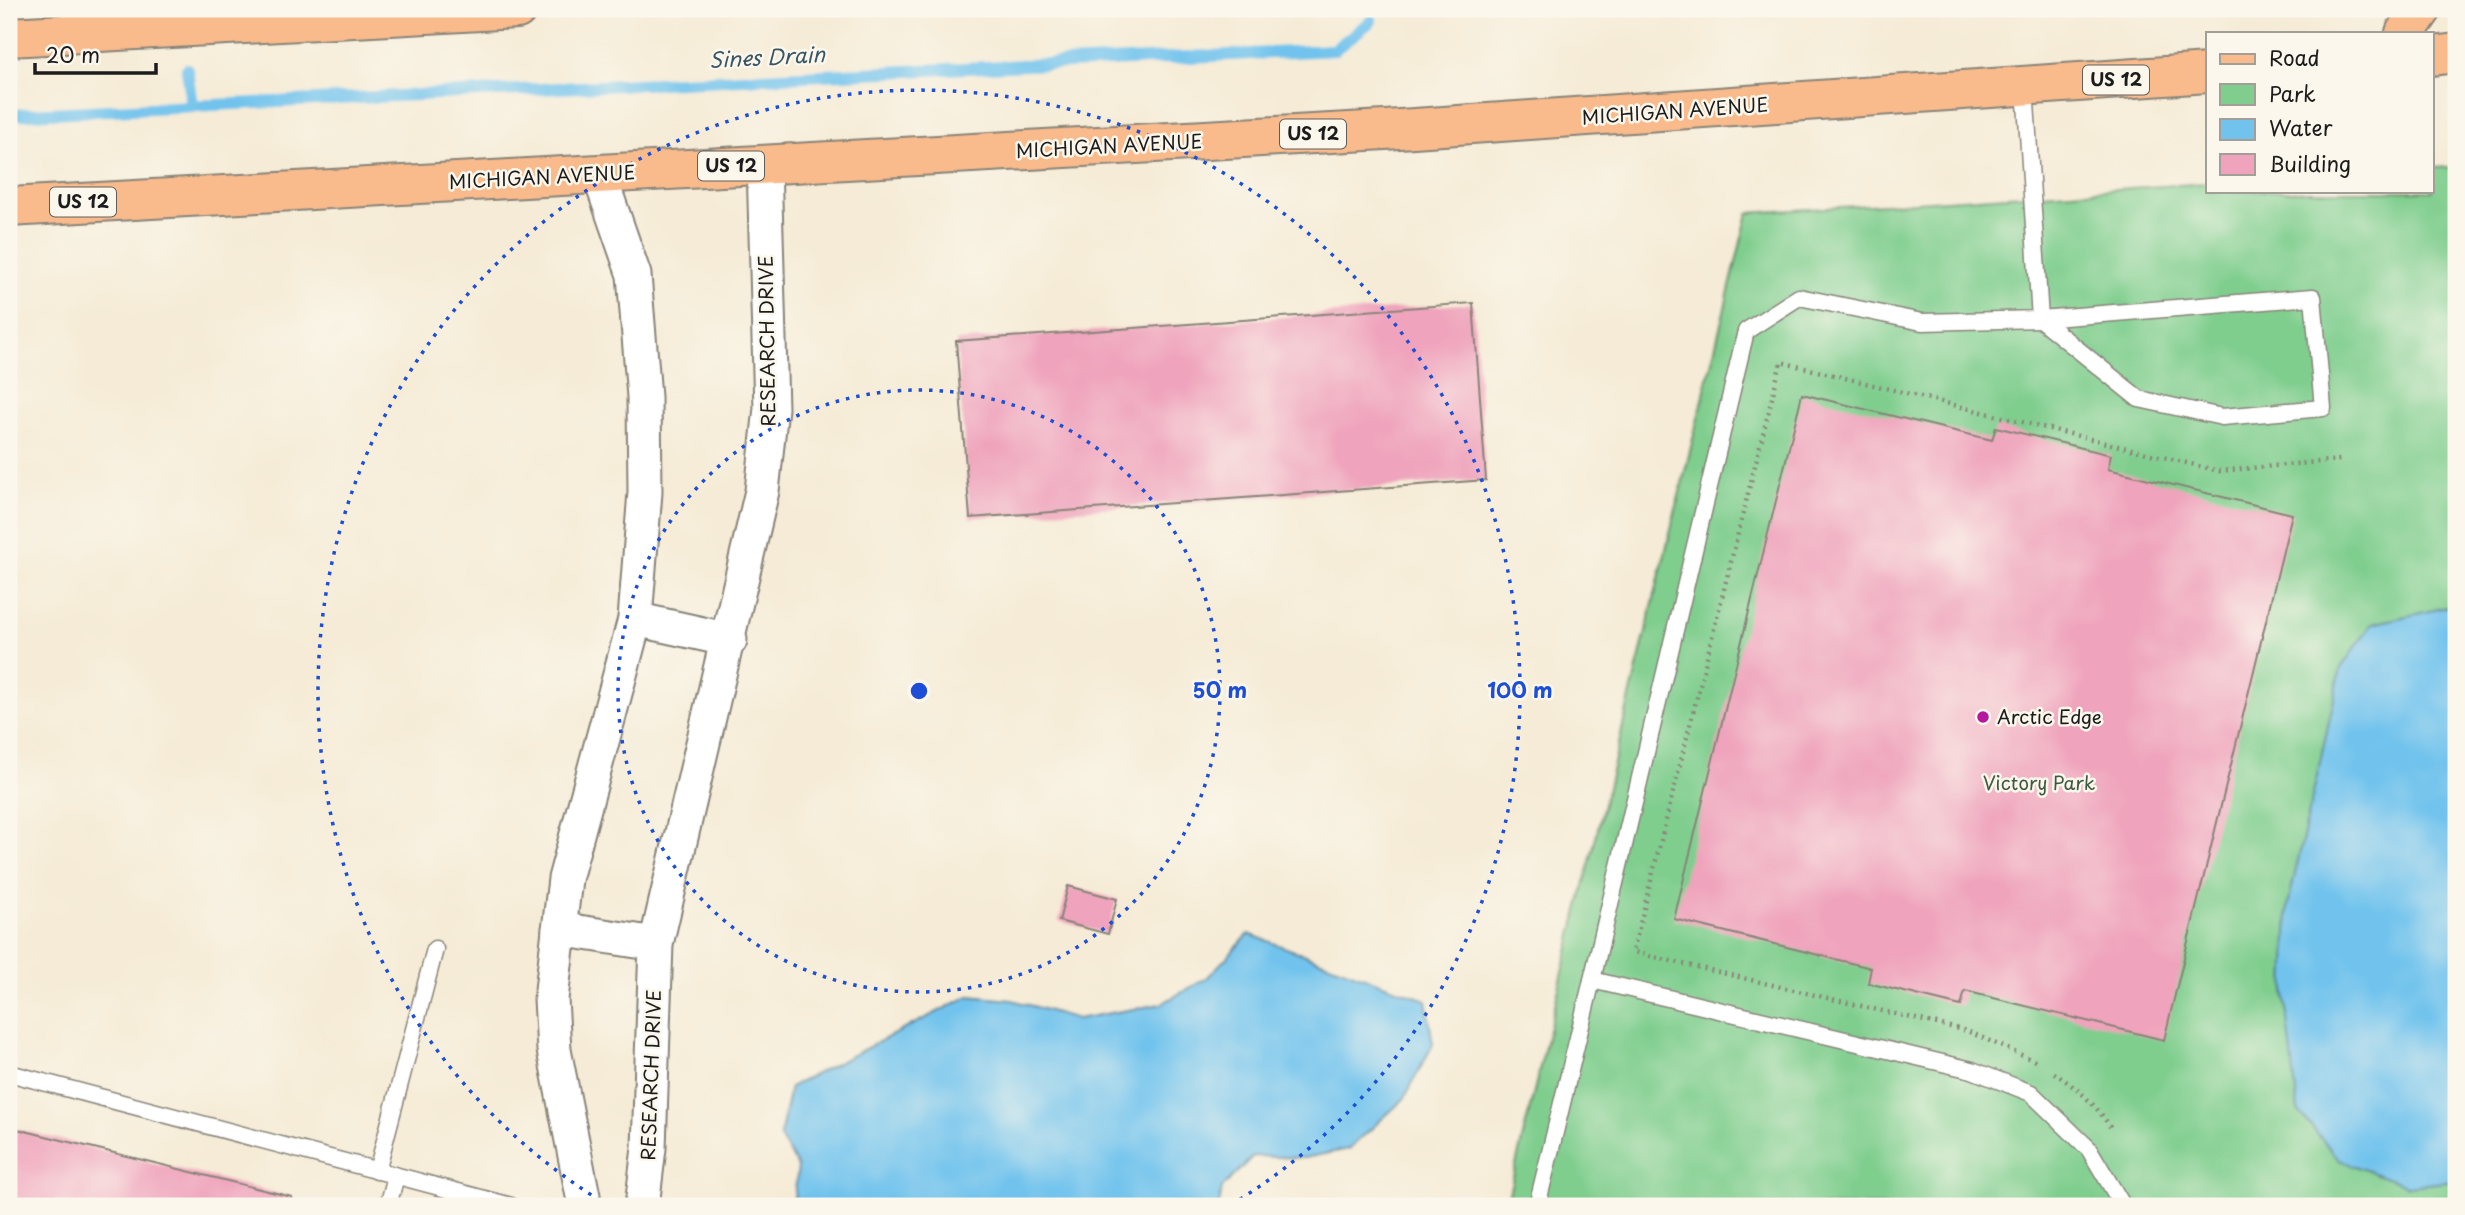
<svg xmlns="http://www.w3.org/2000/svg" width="2465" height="1215" font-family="'Playpen Sans',sans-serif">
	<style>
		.green { fill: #7fce8e; stroke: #4e7555; stroke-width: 2 }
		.water { fill: #71c3ed; stroke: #467084; stroke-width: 2 }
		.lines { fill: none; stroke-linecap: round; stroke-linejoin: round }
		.stream { stroke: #71c3ed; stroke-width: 12 }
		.building { fill: #efa3bc }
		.service-casing { stroke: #888479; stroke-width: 19 }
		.minor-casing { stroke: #888479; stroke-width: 37 }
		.primary-casing { stroke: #888479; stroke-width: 42 }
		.path { stroke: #888479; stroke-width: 4.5; stroke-dasharray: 2 5; stroke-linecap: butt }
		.service { stroke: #fff; stroke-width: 16 }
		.minor { stroke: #fff; stroke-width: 33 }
		.primary { stroke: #fabb8c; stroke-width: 38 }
		.ring { fill: none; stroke: #1d4ed8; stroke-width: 3.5; stroke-dasharray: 3.5 7 }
		.poi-dot { fill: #b5179e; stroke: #fbf7ec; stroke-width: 2.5 }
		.labels { text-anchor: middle; stroke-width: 5; stroke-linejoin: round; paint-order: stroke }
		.shield { fill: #fbf7ec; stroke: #5f5e5a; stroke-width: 2 }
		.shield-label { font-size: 18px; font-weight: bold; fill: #1c1c1c }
		.street-label { font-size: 19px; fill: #1c1c1c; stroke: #fbf7ec }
		.poi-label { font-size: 19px; fill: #1c1c1c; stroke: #fbf7ec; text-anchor: start }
		.park-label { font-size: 19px; fill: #3f5a44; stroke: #fbf7ec }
		.water-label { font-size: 21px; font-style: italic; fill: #3a5665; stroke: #fbf7ec }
		.centre { fill: #1d4ed8; stroke: #fbf7ec; stroke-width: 3.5 }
		.ring-label { font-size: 21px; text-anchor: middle; font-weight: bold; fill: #1d4ed8; stroke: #fbf7ec; stroke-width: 5; stroke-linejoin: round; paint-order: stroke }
	</style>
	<rect width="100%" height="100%" fill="#fbf7ec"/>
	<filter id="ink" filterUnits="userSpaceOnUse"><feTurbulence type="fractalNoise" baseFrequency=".0143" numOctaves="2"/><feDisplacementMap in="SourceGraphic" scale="14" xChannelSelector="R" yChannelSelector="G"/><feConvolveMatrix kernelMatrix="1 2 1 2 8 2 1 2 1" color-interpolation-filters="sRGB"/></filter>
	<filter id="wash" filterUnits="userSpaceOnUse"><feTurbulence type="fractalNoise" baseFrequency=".00686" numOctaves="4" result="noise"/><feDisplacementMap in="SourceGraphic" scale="28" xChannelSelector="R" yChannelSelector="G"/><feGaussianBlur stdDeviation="1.57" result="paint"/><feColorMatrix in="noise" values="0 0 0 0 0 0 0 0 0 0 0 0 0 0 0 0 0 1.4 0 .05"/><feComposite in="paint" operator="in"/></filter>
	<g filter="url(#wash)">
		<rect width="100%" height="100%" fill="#f5ebd6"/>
		<polygon class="green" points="2456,167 2456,1206 1506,1206 1748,213 2208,183 2208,191 2432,191 2432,168"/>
		<g class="water">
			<polygon points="2456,605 2456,1181 2408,1186 2339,1160 2298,1111 2285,992 2288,905 2341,668 2372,624"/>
			<polygon points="1249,934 1426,1000 1433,1044 1404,1099 1349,1149 1304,1158 1253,1156 1222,1188 1219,1206 793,1206 798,1167 780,1137 790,1087 969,996 1012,1000 1077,1019 1161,1004 1207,978"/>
		</g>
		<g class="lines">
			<g class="stream">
				<polyline points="187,69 192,106"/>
				<polyline points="9,115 1334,50 1371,21"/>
			</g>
		</g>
		<g id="blocks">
			<g class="building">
				<polygon points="1473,303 1486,480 970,518 956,341"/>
				<polygon points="1802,394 1992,440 1996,427 2111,455 2108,469 2292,514 2164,1040 1965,991 1961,1006 1868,983 1871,968 1674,919"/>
				<polygon points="1068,886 1117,899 1108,934 1059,921"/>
				<polygon points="9,1127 292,1197 290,1206 9,1206"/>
			</g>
		</g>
	</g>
	<g filter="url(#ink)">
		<use href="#blocks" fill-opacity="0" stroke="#888479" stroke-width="2"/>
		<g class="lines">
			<defs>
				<g id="service">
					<polygon points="2313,297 2323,408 2222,417 2139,399 2040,319"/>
					<polyline points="1592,980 1746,331 1799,297 1922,322 2040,319 2025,87"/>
					<polyline points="9,1073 511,1206"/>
					<polyline points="377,1171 435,949"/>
					<polyline points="388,1206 396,1176"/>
					<polyline points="1537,1206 1592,980 1972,1070 2031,1093 2089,1149 2123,1206"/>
				</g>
				<g id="minor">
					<polyline points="635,619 730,640"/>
					<polyline points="559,929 656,944"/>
					<polyline points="585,1206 554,1050 551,999 565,879 635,619 645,492 644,397 634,275 599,174"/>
					<polyline points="642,1206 649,1148 656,944 762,491 771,408 764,165"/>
				</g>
				<g id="primary">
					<polyline points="2405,33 2422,9"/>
					<polyline points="9,37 517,9"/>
					<polyline points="2432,56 2456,53"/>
					<polyline points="9,207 1385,130 2208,73"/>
				</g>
			</defs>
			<use href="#service" class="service-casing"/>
			<use href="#minor" class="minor-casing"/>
			<use href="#primary" class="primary-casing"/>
			<g class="path">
				<polyline points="2035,1061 1967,1031 1633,952 1781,362 2219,471 2340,460"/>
				<path d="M 2054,1073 C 2075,1086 2097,1105 2110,1127"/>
			</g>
			<use href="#service" class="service"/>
			<use href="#minor" class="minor"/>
			<use href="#primary" class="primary"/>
		</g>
	</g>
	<g class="ring">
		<circle cx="919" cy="691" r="301"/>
		<path d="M609 1206A601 601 0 1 1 1229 1206"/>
	</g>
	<circle class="poi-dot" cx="1983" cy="717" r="7"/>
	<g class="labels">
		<g class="shield">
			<rect x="2083" y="65.5" width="66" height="29" rx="5"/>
			<rect x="1280" y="119.5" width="66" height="29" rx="5"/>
			<rect x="698" y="151.5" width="66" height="29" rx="5"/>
			<rect x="50" y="187.5" width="66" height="29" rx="5"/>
		</g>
		<g class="shield-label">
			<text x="2116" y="86">US 12</text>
			<text x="1313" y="140">US 12</text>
			<text x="731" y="172">US 12</text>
			<text x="83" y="208">US 12</text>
		</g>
		<g class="street-label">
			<text transform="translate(1675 111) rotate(-4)" y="7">MICHIGAN AVENUE</text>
			<text transform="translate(1109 146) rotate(-3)" y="7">MICHIGAN AVENUE</text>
			<text transform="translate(542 177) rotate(-3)" y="7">MICHIGAN AVENUE</text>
			<text transform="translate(767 341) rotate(-91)" y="7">RESEARCH DRIVE</text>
			<text transform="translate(651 1075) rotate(-88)" y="7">RESEARCH DRIVE</text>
		</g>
		<g class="poi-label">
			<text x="1997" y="724">Arctic Edge</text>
		</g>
		<g class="park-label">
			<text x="2039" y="790">Victory Park</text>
		</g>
		<g class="water-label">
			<text transform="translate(767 58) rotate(-3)" y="7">Sines Drain</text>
		</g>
	</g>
	<circle cx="919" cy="691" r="10" class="centre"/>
	<g class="ring-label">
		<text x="1220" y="698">50 m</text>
		<text x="1520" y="698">100 m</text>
	</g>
	<rect width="2465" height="1215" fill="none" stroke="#fbf7ec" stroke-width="35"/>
	<rect x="2206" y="32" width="228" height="161" fill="#fbf7ec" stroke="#a29f99" stroke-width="2"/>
	<rect x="2220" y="54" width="35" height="10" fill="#fabb8c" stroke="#a29f99" stroke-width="2"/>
	<text x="2269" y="66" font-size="21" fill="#1c1c1c">Road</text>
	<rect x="2220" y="84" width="35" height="21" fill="#7fce8e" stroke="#a29f99" stroke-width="2"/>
	<text x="2269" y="102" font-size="21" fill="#1c1c1c">Park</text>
	<rect x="2220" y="119" width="35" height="21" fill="#71c3ed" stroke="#a29f99" stroke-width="2"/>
	<text x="2269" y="136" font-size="21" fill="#1c1c1c">Water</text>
	<rect x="2220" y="154" width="35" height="21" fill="#efa3bc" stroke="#a29f99" stroke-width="2"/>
	<text x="2269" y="172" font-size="21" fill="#1c1c1c">Building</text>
	<path d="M35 63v10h121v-10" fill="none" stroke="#1c1c1c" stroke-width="3.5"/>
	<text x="46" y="63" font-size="21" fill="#1c1c1c" stroke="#fbf7ec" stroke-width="5" paint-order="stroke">20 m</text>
</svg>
